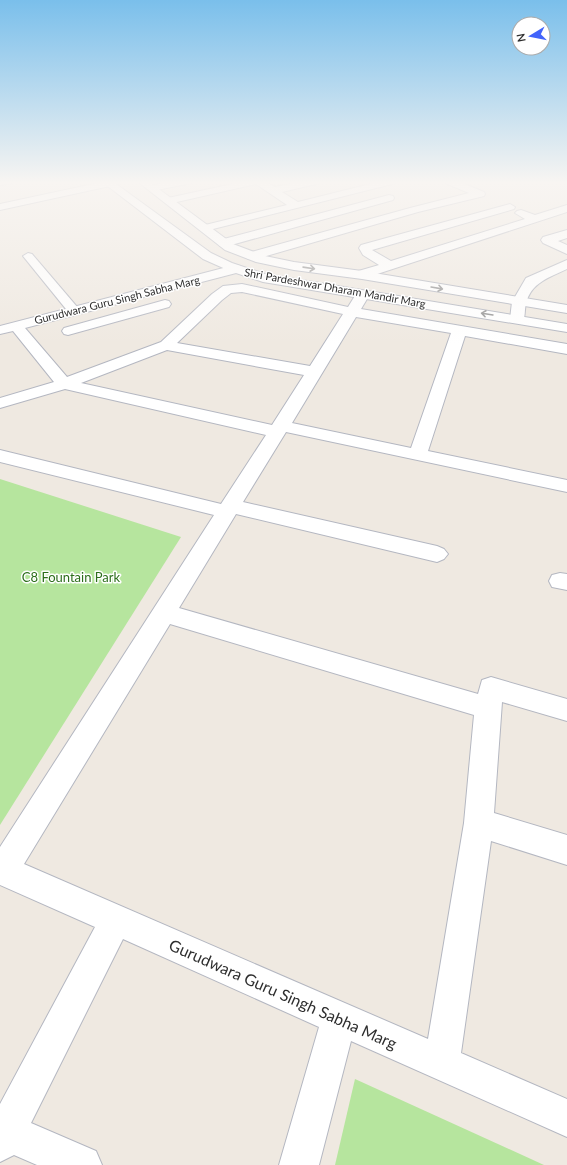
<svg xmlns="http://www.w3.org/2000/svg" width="567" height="1165" font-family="Lato,sans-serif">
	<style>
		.green { fill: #b6e59e }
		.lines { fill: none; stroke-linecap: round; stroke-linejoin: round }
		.lane-casing { stroke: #b4b7c1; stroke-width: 2 }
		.street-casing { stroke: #b4b7c1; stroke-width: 2 }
		.secondary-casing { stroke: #b4b7c1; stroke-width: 2 }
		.lane { fill: #fff; fill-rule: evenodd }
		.street { fill: #fff; fill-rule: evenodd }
		.secondary { fill: #fff; fill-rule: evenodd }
		.rail { stroke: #a3a6b8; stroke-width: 1.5 }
		.oneway { stroke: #969696 }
		.labels { text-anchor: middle; stroke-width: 3; stroke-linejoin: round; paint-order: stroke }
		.far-street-label { font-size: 11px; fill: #2e2e2e; stroke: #fff }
		.park-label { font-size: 13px; fill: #2c6e1b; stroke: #fff }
		.near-street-label { font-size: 16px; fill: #2e2e2e; stroke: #fff }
	</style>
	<rect width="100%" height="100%" fill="#efe9e1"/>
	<g class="green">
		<polygon points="0,479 181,537 0,825"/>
		<polygon points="355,1079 544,1165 335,1165"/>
	</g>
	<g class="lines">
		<defs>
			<g id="lane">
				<polygon points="28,253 32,254 78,308 80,311 78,314 70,314 23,256"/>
				<polygon points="165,300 169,301 171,304 169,307 68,335 64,334 62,331 64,328"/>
			</g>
			<g id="street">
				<polygon points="107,181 114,181 115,183 110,186 0,210 0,204"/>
				<polygon points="174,181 192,181 191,183 152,191 147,188 148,186"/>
				<polygon points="246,181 264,181 275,187 305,181 321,181 320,183 282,192 298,202 382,181 397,181 396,183 205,231 201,230 199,228 201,226 287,205 256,184 168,204 163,201 168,198"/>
				<polygon points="444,181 457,181 484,192 485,194 484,196 418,212 256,259 248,259 246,256 248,253 410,208 469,193 445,183"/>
				<polygon points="389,195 393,196 394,198 393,200 224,247 220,246 218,243 220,240"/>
				<polygon points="510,204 515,207 514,209 372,250 391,261 525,219 515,213 517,211 521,210 535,215 567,205 567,212 365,278 355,278 354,275 355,272 379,265 363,255 359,248 361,245"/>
				<polygon points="567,230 567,238 558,241 567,245 567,254 543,243 541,240 543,237"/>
				<path d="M 567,260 L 567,269 C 550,277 530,283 526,304 C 524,310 526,317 522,322 L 517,323 L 512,322 L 510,319 L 512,302 L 526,278 Z"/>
				<path d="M 235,265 L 240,266 L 241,269 L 240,272 L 25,328 L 67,377 L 161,342 L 212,294 L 223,286 L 242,284 L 348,307 L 358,291 L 368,291 L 370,294 L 361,309 L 567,344 L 567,354 L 465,336 L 428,451 L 567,480 L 567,492 L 286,432 L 243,502 L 437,546 L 444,549 L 448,554 L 444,559 L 437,562 L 236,514 L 179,608 L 478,694 L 482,680 L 491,677 L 567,699 L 567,721 L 502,702 L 494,813 L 567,835 L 567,865 L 491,841 L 461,1053 L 567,1099 L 567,1137 L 351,1041 L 319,1165 L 279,1165 L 319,1027 L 123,939 L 31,1123 L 96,1151 L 102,1165 L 37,1165 L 14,1155 L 0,1162 L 0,1104 L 95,927 L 0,885 L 0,847 L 214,515 L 0,462 L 0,450 L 221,504 L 266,435 L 65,389 L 0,408 L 0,398 L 54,382 L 13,331 L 0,334 L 0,326 ZM 242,292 L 343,314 L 310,366 L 177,343 L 222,300 L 231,293 ZM 356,317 L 451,333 L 411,448 L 292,423 ZM 167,350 L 304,375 L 272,425 L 81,383 ZM 170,624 L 474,715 L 464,823 L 428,1039 L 24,864 Z"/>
				<polygon points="560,573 567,574 567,590 552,587 549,581 552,575"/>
			</g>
			<g id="secondary">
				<polygon points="0,181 13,181 12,183 0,185"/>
				<polygon points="101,181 112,181 211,253 232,263 265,274 567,324 567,332 263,282 230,271 203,259"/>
				<polygon points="137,181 148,181 233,244 265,256 294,262 362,271 567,305 567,313 362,279 294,270 256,262 225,250"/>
			</g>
		</defs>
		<use href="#lane" class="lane-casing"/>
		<use href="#street" class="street-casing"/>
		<use href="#secondary" class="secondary-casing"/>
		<use href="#lane" class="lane"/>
		<use href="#street" class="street"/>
		<use href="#secondary" class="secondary"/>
		<polyline class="rail" points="0,182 4,181"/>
	</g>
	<defs><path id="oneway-shaft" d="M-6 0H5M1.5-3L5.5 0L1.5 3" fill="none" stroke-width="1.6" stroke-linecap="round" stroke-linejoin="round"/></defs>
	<g class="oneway">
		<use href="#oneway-shaft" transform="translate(309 268) rotate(8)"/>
		<use href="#oneway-shaft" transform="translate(437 288) rotate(10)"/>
		<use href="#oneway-shaft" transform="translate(487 314) rotate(-171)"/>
	</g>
	<linearGradient id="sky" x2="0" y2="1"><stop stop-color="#7abfeb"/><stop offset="0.53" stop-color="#f8f5f2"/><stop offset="1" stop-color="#f8f5f2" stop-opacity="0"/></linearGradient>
	<rect width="567" height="344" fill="url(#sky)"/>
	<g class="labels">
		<g class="far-street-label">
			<text transform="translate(335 288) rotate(10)" y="4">Shri Pardeshwar Dharam Mandir Marg</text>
			<text transform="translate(117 300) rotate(-14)" y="4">Gurudwara Guru Singh Sabha Marg</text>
		</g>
		<g class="park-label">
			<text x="71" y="582">C8 Fountain Park</text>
		</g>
		<g class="near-street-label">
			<text transform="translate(283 994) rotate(24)" y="6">Gurudwara Guru Singh Sabha Marg</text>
		</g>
	</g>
	<g transform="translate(531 36) rotate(260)"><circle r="19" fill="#ffffff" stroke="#ababab"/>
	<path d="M0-3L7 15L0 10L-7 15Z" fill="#4264fb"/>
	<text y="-6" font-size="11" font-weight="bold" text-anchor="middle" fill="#2e2e2e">N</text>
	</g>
</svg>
